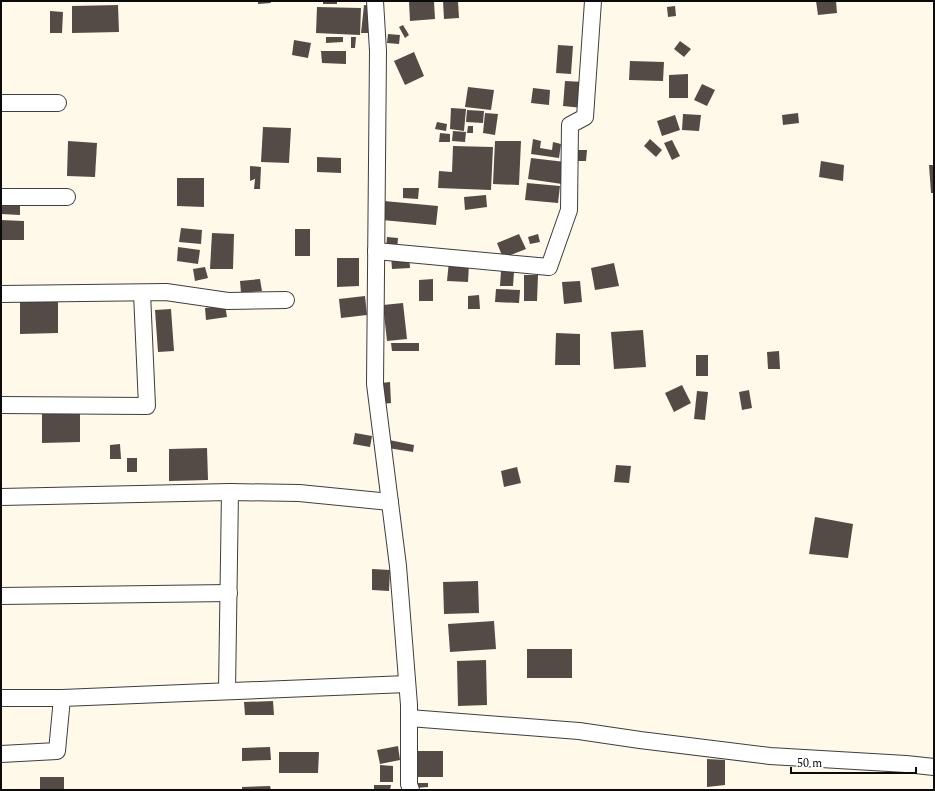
<svg xmlns="http://www.w3.org/2000/svg" width="935" height="791" font-family="Spectral,serif">
	<style>
		.building { fill: #544b47 }
		.lines { fill: none; stroke-linecap: round; stroke-linejoin: round }
		.minor-casing { stroke: #3e3e3e; stroke-width: 18 }
		.minor { stroke: #fff; stroke-width: 16 }
	</style>
	<rect width="100%" height="100%" fill="#fff9e9"/>
	<g class="building">
		<polygon points="258,1 270,1 271,3 258,4"/>
		<rect x="323" y="1" width="14" height="3"/>
		<polygon points="409,1 434,1 435,19 410,21"/>
		<polygon points="443,1 458,1 459,18 444,19"/>
		<polygon points="816,1 836,1 837,13 818,15"/>
		<polygon points="118,5 119,32 72,33 72,6"/>
		<polygon points="364,5 372,6 369,33 361,33"/>
		<polygon points="675,6 676,16 668,17 667,7"/>
		<polygon points="317,7 361,8 360,35 316,33"/>
		<polygon points="50,11 63,12 62,33 50,33"/>
		<polygon points="403,25 409,35 405,38 399,27"/>
		<polygon points="388,34 400,35 399,44 387,43"/>
		<polygon points="326,37 343,37 343,42 326,43"/>
		<polygon points="351,37 356,37 355,48 351,48"/>
		<polygon points="294,40 311,43 308,58 292,55"/>
		<polygon points="680,41 691,49 684,57 674,49"/>
		<polygon points="558,45 573,46 571,74 556,73"/>
		<polygon points="321,51 346,51 346,64 322,63"/>
		<polygon points="414,52 424,76 405,85 394,61"/>
		<polygon points="630,61 664,62 663,81 629,80"/>
		<polygon points="688,74 688,98 669,98 669,75"/>
		<polygon points="565,81 584,82 583,108 563,106"/>
		<polygon points="702,84 715,90 707,106 694,100"/>
		<polygon points="468,87 494,90 491,110 465,107"/>
		<polygon points="533,88 550,90 549,105 531,103"/>
		<polygon points="451,108 466,109 464,131 450,129"/>
		<polygon points="467,110 484,111 483,123 466,122"/>
		<polygon points="485,113 498,114 495,135 483,133"/>
		<polygon points="798,113 799,123 783,125 782,115"/>
		<polygon points="683,114 701,115 699,131 682,130"/>
		<polygon points="675,115 680,130 662,136 657,121"/>
		<polygon points="437,122 447,124 446,131 435,129"/>
		<polygon points="468,126 473,126 473,133 467,133"/>
		<polygon points="263,127 291,128 289,163 261,162"/>
		<polygon points="453,131 466,132 465,142 452,141"/>
		<polygon points="440,133 450,134 450,142 439,142"/>
		<polygon points="533,139 541,141 540,148 552,150 553,142 561,144 559,158 531,154"/>
		<polygon points="650,139 662,150 656,157 644,146"/>
		<polygon points="672,140 680,156 672,160 664,143"/>
		<polygon points="68,141 97,143 95,177 67,176"/>
		<polygon points="495,141 521,141 519,185 493,184"/>
		<polygon points="453,146 493,147 491,190 438,188 439,171 452,172"/>
		<polygon points="578,150 587,150 586,161 577,161"/>
		<polygon points="317,157 341,158 341,173 317,172"/>
		<polygon points="531,158 565,162 562,184 528,179"/>
		<polygon points="821,161 844,165 843,181 819,177"/>
		<polygon points="929,165 934,165 934,193 931,193"/>
		<polygon points="250,166 261,167 260,189 254,189 255,179 250,181"/>
		<polygon points="177,178 204,178 204,207 177,206"/>
		<polygon points="527,183 560,186 558,203 525,200"/>
		<polygon points="403,188 419,188 418,199 403,198"/>
		<polygon points="486,195 487,207 465,210 464,197"/>
		<polygon points="384,201 438,206 436,225 382,220"/>
		<polygon points="1,202 20,202 20,215 1,214"/>
		<polygon points="1,220 24,221 24,240 1,240"/>
		<polygon points="181,228 202,230 201,244 179,242"/>
		<rect x="295" y="229" width="15" height="27"/>
		<polygon points="212,233 234,234 233,269 210,269"/>
		<polygon points="519,234 526,249 503,258 497,243"/>
		<polygon points="538,234 540,242 530,244 528,237"/>
		<polygon points="387,237 398,238 397,250 386,249"/>
		<polygon points="178,247 200,250 198,264 177,261"/>
		<polygon points="409,254 410,268 392,269 391,255"/>
		<polygon points="337,258 359,258 359,286 337,287"/>
		<polygon points="449,261 469,263 468,282 447,281"/>
		<polygon points="614,263 619,286 595,290 591,268"/>
		<polygon points="205,267 208,278 195,281 193,269"/>
		<polygon points="501,271 514,272 513,286 500,286"/>
		<polygon points="524,275 538,275 537,301 524,301"/>
		<polygon points="260,279 262,291 241,293 240,281"/>
		<polygon points="433,279 433,301 419,301 419,280"/>
		<polygon points="580,281 582,302 564,304 562,282"/>
		<polygon points="496,289 520,290 519,303 495,302"/>
		<polygon points="479,295 480,309 468,309 468,296"/>
		<polygon points="365,296 367,315 341,318 339,299"/>
		<polygon points="20,301 58,301 58,333 20,334"/>
		<polygon points="403,303 407,339 387,341 383,305"/>
		<polygon points="225,305 227,317 206,320 205,308"/>
		<polygon points="171,309 174,351 158,352 155,310"/>
		<polygon points="643,330 646,367 614,369 611,332"/>
		<polygon points="556,333 580,334 580,365 555,365"/>
		<polygon points="391,343 419,343 419,351 392,351"/>
		<polygon points="779,351 780,369 768,369 767,352"/>
		<rect x="696" y="355" width="12" height="21"/>
		<polygon points="390,382 391,403 382,404 381,383"/>
		<polygon points="682,385 691,403 674,412 665,393"/>
		<polygon points="749,390 752,408 742,410 739,392"/>
		<polygon points="697,391 708,392 705,420 694,419"/>
		<polygon points="80,410 80,442 42,443 42,411"/>
		<polygon points="355,433 372,436 370,447 353,444"/>
		<polygon points="389,440 414,445 413,452 388,448"/>
		<polygon points="120,444 121,459 110,459 110,445"/>
		<polygon points="207,448 208,480 169,481 169,449"/>
		<rect x="127" y="458" width="10" height="14"/>
		<polygon points="616,465 631,466 629,483 614,482"/>
		<polygon points="517,467 521,483 504,487 501,471"/>
		<polygon points="815,517 853,524 848,558 809,554"/>
		<polygon points="372,569 390,570 389,591 372,590"/>
		<polygon points="478,581 479,613 444,614 443,582"/>
		<polygon points="494,621 496,649 450,652 448,624"/>
		<rect x="527" y="649" width="45" height="29"/>
		<polygon points="486,660 487,705 458,706 457,661"/>
		<polygon points="273,701 274,715 245,715 244,702"/>
		<polygon points="398,746 400,760 380,764 377,750"/>
		<polygon points="270,747 271,760 242,761 242,748"/>
		<rect x="416" y="751" width="27" height="26"/>
		<polygon points="279,752 319,752 318,773 279,773"/>
		<polygon points="707,759 725,760 725,785 707,787"/>
		<polygon points="380,765 393,766 393,782 380,782"/>
		<rect x="40" y="777" width="24" height="13"/>
		<polygon points="415,783 428,783 428,787 415,788"/>
		<polygon points="374,785 391,785 390,790 374,790"/>
		<polygon points="270,786 271,790 242,790 242,787"/>
	</g>
	<g class="lines">
		<defs>
			<g id="minor">
				<polyline points="375,1 378,51 375,384 398,566 409,705 409,784 411,790"/>
				<polyline points="1,103 58,103"/>
				<polyline points="1,197 67,197"/>
				<polyline points="376,251 549,267 569,210 570,125 585,117 593,1"/>
				<polyline points="1,294 166,292 228,301 286,300"/>
				<polyline points="1,405 147,406 142,293"/>
				<polyline points="1,497 230,492 299,493 390,502"/>
				<polyline points="1,596 229,593"/>
				<polyline points="227,691 230,492"/>
				<polyline points="1,698 62,698"/>
				<polyline points="409,718 579,731 640,740 770,756 906,764 934,767"/>
				<polyline points="1,754 57,751 62,698 407,684"/>
			</g>
		</defs>
		<use href="#minor" class="minor-casing"/>
		<use href="#minor" class="minor"/>
	</g>
	<rect width="935" height="791" fill="none" stroke="#0b0b0b" stroke-width="4"/>
	<path d="M791 767v6h125v-6" fill="none" stroke="#0b0b0b" stroke-width="2"/>
	<text x="797" y="767" font-size="12" fill="#0b0b0b" stroke="#ffffff" stroke-width="3" paint-order="stroke">50 m</text>
</svg>
